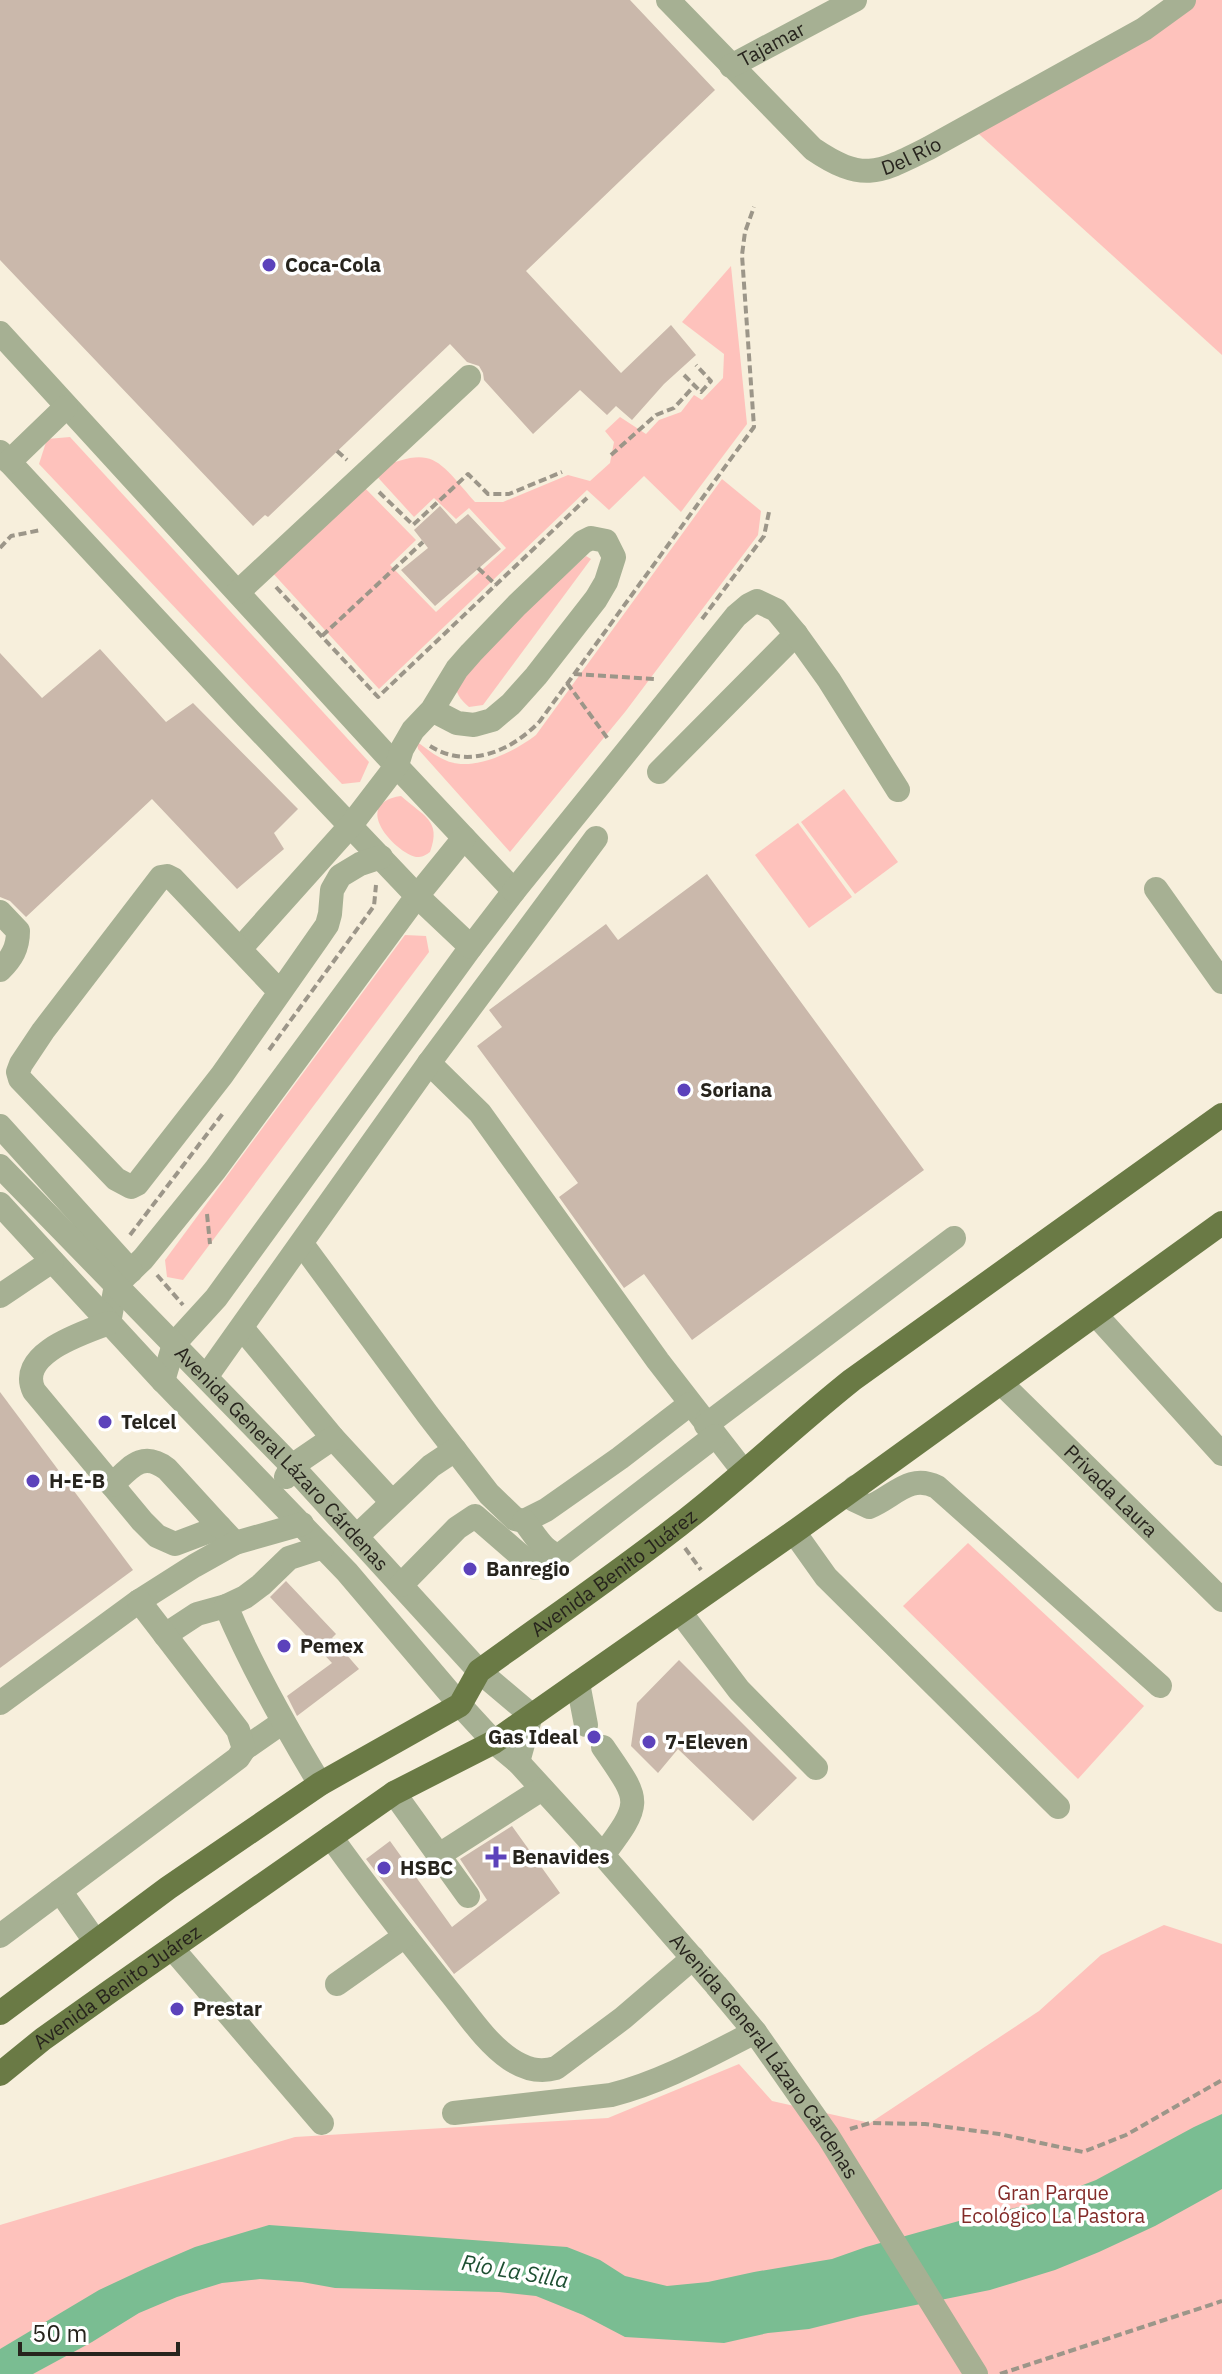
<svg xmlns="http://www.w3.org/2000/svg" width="1222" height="2374" font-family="'IBM Plex Sans',sans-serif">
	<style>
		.green { fill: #fec2bc }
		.water { fill: #7abd92 }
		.building { fill: #cab8ab }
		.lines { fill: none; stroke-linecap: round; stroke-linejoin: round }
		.path { stroke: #9c9689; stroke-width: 4; stroke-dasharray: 8 4; stroke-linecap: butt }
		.minor { stroke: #a6b093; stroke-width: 24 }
		.major { stroke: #6a7a45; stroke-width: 24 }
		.poi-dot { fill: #5c42bb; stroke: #fff; stroke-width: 3 }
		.labels { text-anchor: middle; stroke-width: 7; stroke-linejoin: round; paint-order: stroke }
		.street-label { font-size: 20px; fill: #27241d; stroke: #fff }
		.poi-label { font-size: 20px; font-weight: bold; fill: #27241d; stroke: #fff; text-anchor: start }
		.park-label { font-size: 20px; fill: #832b29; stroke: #fff }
		.water-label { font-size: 22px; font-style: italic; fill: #1d4f32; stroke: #fff }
	</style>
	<rect width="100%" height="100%" fill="#f7efdc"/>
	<g class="green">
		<polygon points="1184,0 1222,0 1222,355 970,126"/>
		<path d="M 731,266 L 747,424 L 681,512 L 644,476 L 609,510 L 587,490 L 379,689 L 269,569 L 360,483 L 416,540 L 390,565 L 436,612 L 506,548 L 469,508 L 456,519 L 434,498 L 414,517 L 372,471 C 433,445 435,456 475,502 L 503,502 L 568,475 L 590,481 L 610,463 L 614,442 L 605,431 L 620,417 L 646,434 L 659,420 L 681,412 L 694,395 L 702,400 L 723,378 L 724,354 L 682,322 Z"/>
		<polygon points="70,437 369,762 360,782 342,784 39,464 47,439"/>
		<path d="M 722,479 L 761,511 L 758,535 L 625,712 L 510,852 L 418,749 L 417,742 C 426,748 435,756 445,760 C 472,773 514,752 536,735 Z"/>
		<path d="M 586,556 L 591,559 L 483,705 L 469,707 C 457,697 454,689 456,674 Z"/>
		<polygon points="844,789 898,862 855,894 801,822"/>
		<path d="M 401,796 C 423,816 442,820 430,852 C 427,854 423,857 419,857 C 402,859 346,804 401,796 Z"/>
		<polygon points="798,823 852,897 809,928 755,855"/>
		<polygon points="405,935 426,936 429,952 183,1280 167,1277 165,1260"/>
		<polygon points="968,1543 1144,1706 1078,1779 903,1606"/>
		<polygon points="1164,1925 1222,1944 1222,2374 0,2374 0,2225 295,2137 608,2118 739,2064 772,2101 870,2123 1039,2011 1101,1955"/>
	</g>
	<polygon class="water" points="1222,2114 1222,2189 1155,2226 1099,2252 1055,2270 990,2290 861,2316 809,2329 768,2333 724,2343 625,2337 583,2315 536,2296 499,2292 335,2288 302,2282 260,2279 222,2283 177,2297 139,2313 92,2342 33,2374 0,2374 0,2349 99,2290 146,2268 195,2247 269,2225 567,2247 600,2260 625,2276 667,2286 708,2282 754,2272 832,2259 866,2247 966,2219 1033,2204 1096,2180 1194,2127"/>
	<g class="building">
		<polygon points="0,0 630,0 715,90 526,271 621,373 671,325 696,355 664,384 632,420 616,406 607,415 580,390 533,434 484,380 483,373 479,366 467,362 450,344 268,517 265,515 253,526 0,260"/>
		<polygon points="440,506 456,524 468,514 501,549 435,606 401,570 428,548 414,530"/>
		<polygon points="100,649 166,722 193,703 298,809 274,833 284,849 237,889 152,799 26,917 10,901 0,897 0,653 42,698"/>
		<polygon points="707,874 924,1170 692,1340 644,1274 624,1288 559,1197 578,1183 477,1046 502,1027 489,1010 606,924 618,940"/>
		<polygon points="0,1392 133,1570 0,1668"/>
		<polygon points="286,1581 336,1634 332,1638 359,1669 297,1716 287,1696 332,1663 270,1597"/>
		<polygon points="679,1660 797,1778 753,1821 678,1749 658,1773 631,1746 637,1703"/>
		<polygon points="512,1826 560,1893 454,1974 366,1859 390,1841 452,1927 487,1900 460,1859"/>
	</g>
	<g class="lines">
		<g class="path">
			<polyline points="684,375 701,392 711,381 696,365"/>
			<polyline points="337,451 347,460"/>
			<polyline points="611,455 656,415 674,408 695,385"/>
			<polyline points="379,492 413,525 468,474 488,494 509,494 562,472"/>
			<polyline points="0,548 11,536 41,530"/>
			<polyline points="478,568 496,585"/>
			<polyline points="276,587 378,697 587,498"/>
			<polyline points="702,619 764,536 769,512"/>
			<polyline points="322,636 423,542"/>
			<polyline points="574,674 655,679"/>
			<polyline points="567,683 608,739"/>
			<path d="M 430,746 C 468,770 512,751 540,721 L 754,427 L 742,255 L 745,232 L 754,207"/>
			<polyline points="269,1050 374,906 376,885"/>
			<polyline points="207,1214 210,1244"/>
			<polyline points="130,1235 224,1112"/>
			<polyline points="157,1275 183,1305"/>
			<polyline points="685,1548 701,1570"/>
			<polyline points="850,2129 870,2123 925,2124 999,2134 1083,2152 1126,2135 1222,2080"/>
			<polyline points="1000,2374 1222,2301"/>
		</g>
		<g class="minor">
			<path id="s1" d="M 668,0 L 813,149 C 863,183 879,173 929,148 L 1144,29 L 1184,0"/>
			<path id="s2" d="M 731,66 L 855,0"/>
			<polyline points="0,333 388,757 514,891 471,947 216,1298 174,1344 163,1381"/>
			<polyline points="0,452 241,711 417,896 215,1170 143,1259 116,1285 109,1323"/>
			<polyline points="9,462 66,407"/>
			<polyline points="238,592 469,377"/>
			<polyline points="659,772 796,634"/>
			<polyline points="464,838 417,896 471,947"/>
			<polyline points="1156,889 1222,982"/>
			<polyline points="514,891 736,616 749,605 757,601 776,610 796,634 829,680 898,790"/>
			<path d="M 0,912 L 18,931 C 18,948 12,958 0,970"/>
			<polyline points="240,949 351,825 397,765 402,749 413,730 432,710 457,669 471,653 517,605 583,542 591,538 606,541 614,557 606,582 596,599 536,676 511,704 492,720 474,725 457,723 432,710"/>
			<polyline points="280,992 173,879 167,876 161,877 43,1031 21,1064 18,1072 20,1079 116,1179 131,1187 137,1184 222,1075 318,938 327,925 330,914 332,890 340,876 360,864 381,857"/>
			<polyline points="429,1063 480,1113 658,1361 744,1472"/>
			<polyline points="0,1126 131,1271"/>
			<path id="s3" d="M 0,1166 L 292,1466 L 479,1671 L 531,1715 L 518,1762"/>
			<path id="s4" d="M 0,1204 L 163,1381 L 347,1572 L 460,1705 L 494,1742 L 518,1762 L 603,1855 L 716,1985 L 755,2032 L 828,2136 L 976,2374"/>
			<polyline points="302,1244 428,1415 489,1494 515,1519 524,1521 546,1510 620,1458 690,1404"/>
			<polyline points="0,1296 52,1261"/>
			<polyline points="1096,1315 1222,1454"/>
			<path d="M 109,1323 C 84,1333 16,1353 34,1391 L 142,1521 L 157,1536 L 175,1544 L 220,1527 L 235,1543"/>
			<polyline points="242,1328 333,1438 392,1502"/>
			<polyline points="206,1377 429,1063 596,838"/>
			<path id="s5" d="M 1001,1383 L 1222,1600"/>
			<polyline points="706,1425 954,1238"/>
			<polyline points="286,1477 292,1466 333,1438"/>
			<path d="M 112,1485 C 130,1468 142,1450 167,1469 L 220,1527"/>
			<path d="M 855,1487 L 854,1500 L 869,1507 C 894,1497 909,1473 937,1487 L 1160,1686"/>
			<path d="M 524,1521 C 534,1533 544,1554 560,1555 L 715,1436"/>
			<polyline points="794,1532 826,1577 1058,1807"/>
			<polyline points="357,1536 431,1466 455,1450"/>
			<polyline points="401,1585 457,1528 475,1516 535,1568"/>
			<polyline points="680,1612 739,1690 816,1768"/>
			<polyline points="165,1635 197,1614 226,1606"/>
			<polyline points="578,1683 586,1725"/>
			<polyline points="0,1703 139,1601 194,1566 235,1543 302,1524"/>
			<polyline points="244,1749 283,1722"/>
			<path d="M 320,1784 C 285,1726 252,1668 226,1606 L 245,1597 L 261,1585 L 289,1558 L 323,1547"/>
			<polyline points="394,1793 468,1896"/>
			<path d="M 331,1837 C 368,1889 408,1940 448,1990 C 467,2013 485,2042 510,2059 C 525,2069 539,2073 556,2068 L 623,2018 L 693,1958"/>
			<polyline points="439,1855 542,1789"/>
			<path d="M 603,1855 C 644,1801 640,1801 603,1747"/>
			<polyline points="60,1891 95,1941"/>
			<polyline points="0,1936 238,1758 244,1749 238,1730 139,1601"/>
			<polyline points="172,1948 322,2123"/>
			<polyline points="337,1984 405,1936"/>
			<path d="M 454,2113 L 611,2095 C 662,2082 708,2056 755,2032"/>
		</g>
		<g class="major">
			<path id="s6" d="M 0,2013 L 168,1888 L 320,1784 L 460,1705 L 479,1671 C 545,1623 614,1576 678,1526 C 738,1480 793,1427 852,1380 L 1222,1115"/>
			<path id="s7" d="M 0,2074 L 43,2039 L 112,1990 L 394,1793 L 494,1742 L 578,1683 L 794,1532 L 1222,1223"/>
		</g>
	</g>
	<g class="poi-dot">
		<circle cx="269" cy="265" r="8"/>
		<circle cx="684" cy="1090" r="8"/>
		<circle cx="105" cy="1422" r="8"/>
		<circle cx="33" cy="1481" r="8"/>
		<circle cx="470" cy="1569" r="8"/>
		<circle cx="284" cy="1646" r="8"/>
		<circle cx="594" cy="1737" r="8"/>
		<circle cx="649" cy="1742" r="8"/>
		<path d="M492 1845h8v8h8v8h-8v8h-8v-8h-8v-8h8z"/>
		<circle cx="384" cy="1868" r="8"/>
		<circle cx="177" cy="2009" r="8"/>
	</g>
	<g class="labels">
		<g class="street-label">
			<text dy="7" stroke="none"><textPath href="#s2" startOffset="46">Tajamar</textPath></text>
			<text dy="7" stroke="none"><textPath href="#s1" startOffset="314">Del Río</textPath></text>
			<text dy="7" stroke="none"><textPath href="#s3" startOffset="406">Avenida General Lázaro Cárdenas</textPath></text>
			<text dy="7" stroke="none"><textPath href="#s5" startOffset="154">Privada Laura</textPath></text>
			<text dy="7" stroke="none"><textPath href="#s6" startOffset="760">Avenida Benito Juárez</textPath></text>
			<text dy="7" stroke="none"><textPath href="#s7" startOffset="146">Avenida Benito Juárez</textPath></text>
			<text dy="7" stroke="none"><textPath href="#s4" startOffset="1146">Avenida General Lázaro Cárdenas</textPath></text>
		</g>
		<g class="poi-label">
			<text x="285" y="272">Coca-Cola</text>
			<text x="700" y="1097">Soriana</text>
			<text x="121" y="1429">Telcel</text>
			<text x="49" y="1488">H-E-B</text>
			<text x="486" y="1576">Banregio</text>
			<text x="300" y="1653">Pemex</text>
			<text x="578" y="1744" text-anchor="end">Gas Ideal</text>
			<text x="665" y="1749">7-Eleven</text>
			<text x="512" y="1864">Benavides</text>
			<text x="400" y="1875">HSBC</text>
			<text x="193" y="2016">Prestar</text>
		</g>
		<g class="park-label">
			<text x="1053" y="2200">Gran Parque<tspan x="1053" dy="23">Ecológico La Pastora</tspan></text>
		</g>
		<g class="water-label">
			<text transform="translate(515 2271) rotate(10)" y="8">Río La Silla</text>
		</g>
	</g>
	<path d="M20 2342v12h158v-12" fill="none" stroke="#27241d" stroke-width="4"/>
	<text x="32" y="2342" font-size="24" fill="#27241d" stroke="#ffffff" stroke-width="6" paint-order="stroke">50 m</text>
</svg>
